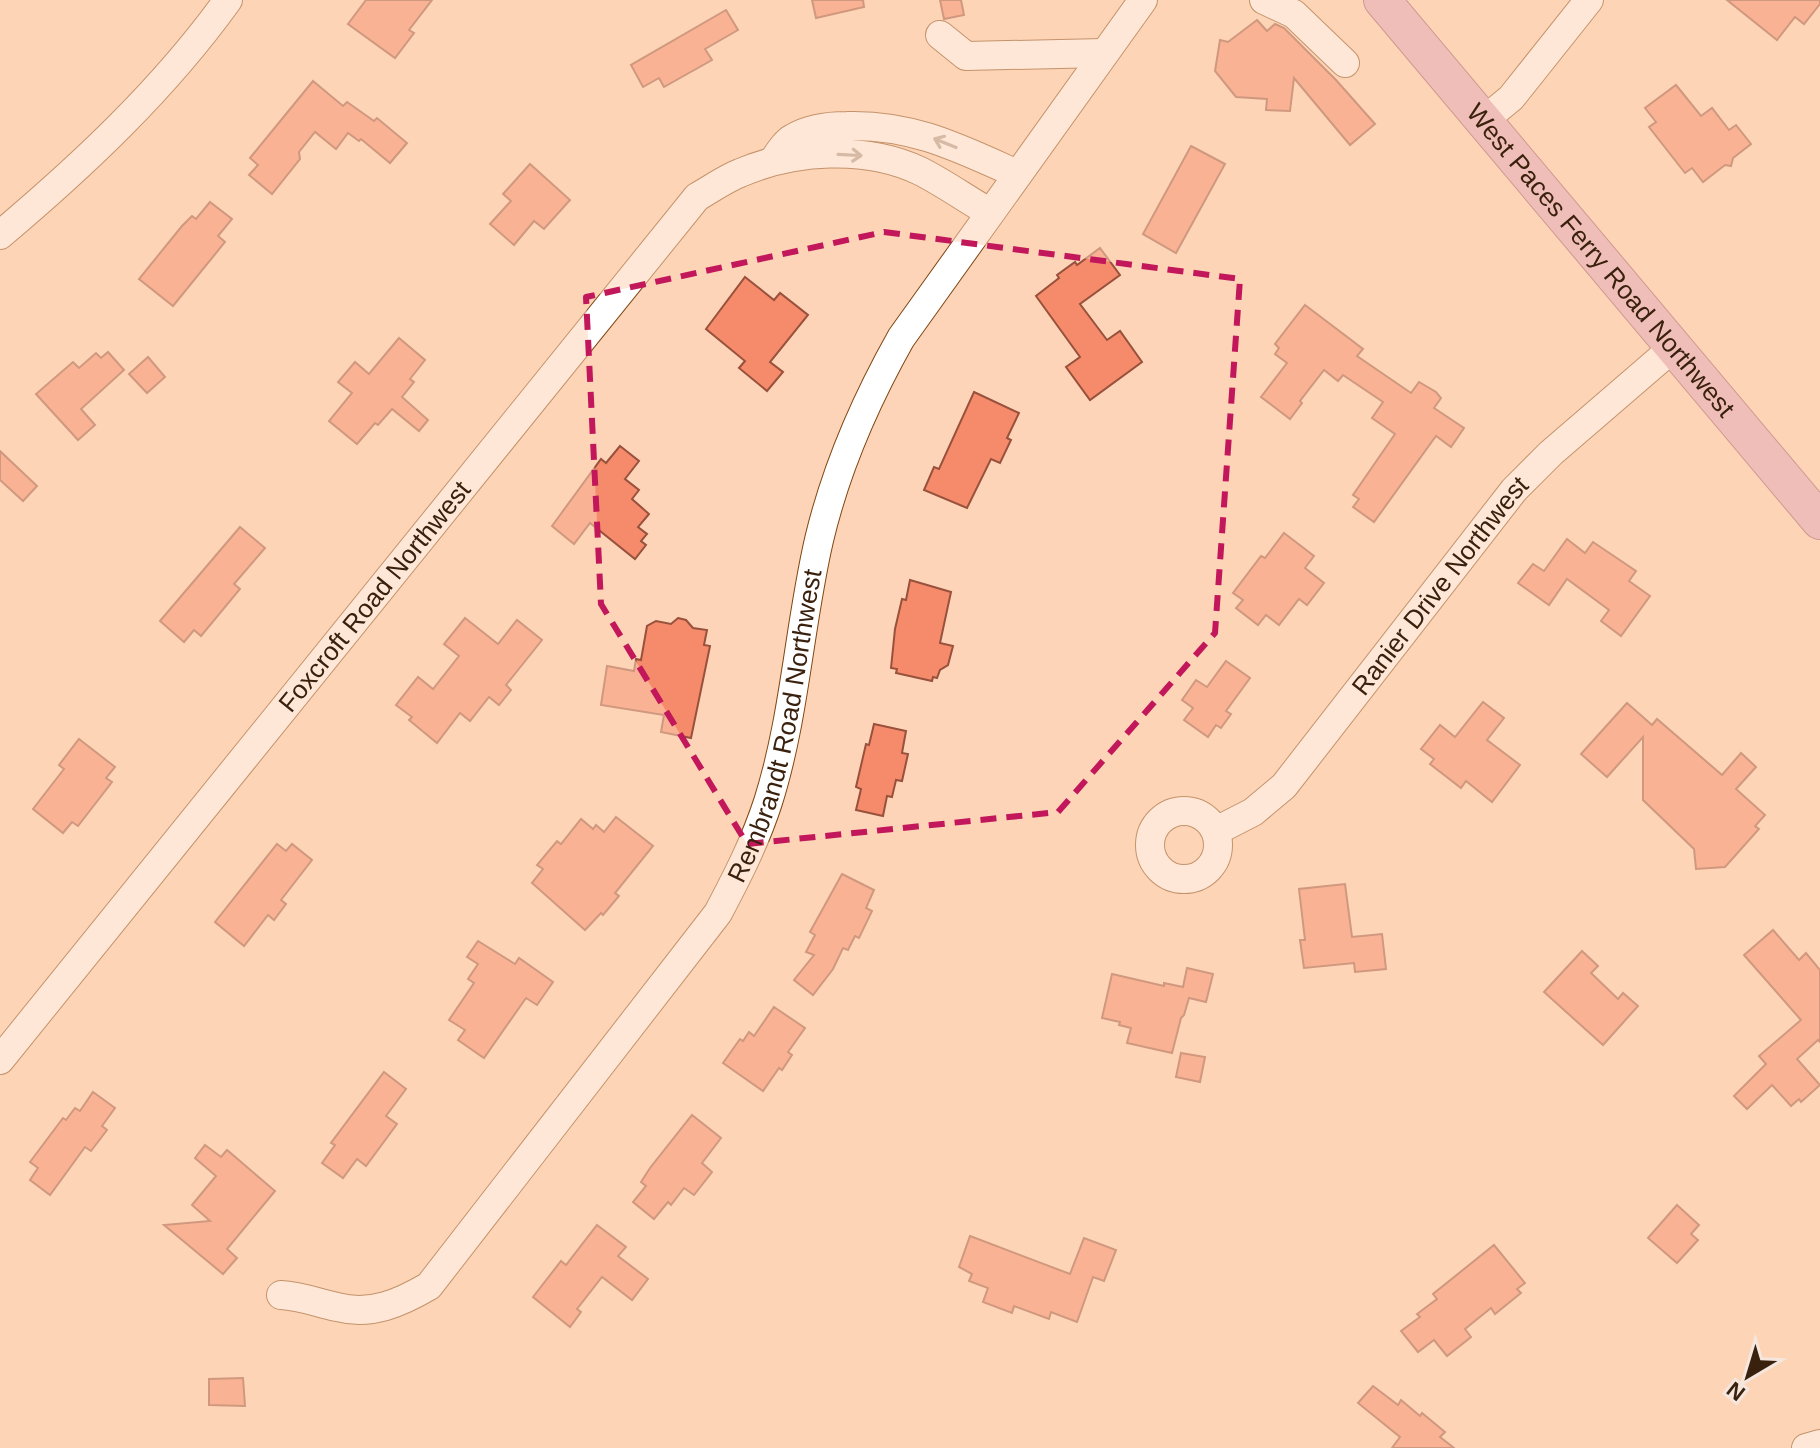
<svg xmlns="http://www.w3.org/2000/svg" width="1820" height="1448" font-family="Arial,sans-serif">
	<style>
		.building { fill: #f58b6b; stroke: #98513c; stroke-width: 2 }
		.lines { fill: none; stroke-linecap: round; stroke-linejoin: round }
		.minor-casing { stroke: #7f4611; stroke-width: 30 }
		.major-casing { stroke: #985061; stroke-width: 38 }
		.minor { stroke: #fff; stroke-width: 28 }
		.major { stroke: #e0a5bb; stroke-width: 36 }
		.oneway { stroke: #a69b92 }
		.marked { fill: none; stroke: #c2185b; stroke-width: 6; stroke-dasharray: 16 10; stroke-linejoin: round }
		.labels { text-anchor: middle; stroke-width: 8; stroke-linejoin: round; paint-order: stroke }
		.street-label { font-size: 26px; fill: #3a210d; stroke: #f5e7de }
	</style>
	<rect width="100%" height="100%" fill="#fdd4b7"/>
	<g class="building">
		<polygon points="366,0 432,0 409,30 414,33 395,58 348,24"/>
		<polygon points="812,0 863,0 864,7 816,18"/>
		<polygon points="940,0 961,0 964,15 944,19"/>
		<polygon points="1727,0 1820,0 1820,4 1804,24 1795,17 1777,40"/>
		<polygon points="726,10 738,30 705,49 712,60 664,87 659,78 643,87 631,65"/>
		<polygon points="1257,20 1267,31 1275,24 1284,28 1336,80 1375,124 1350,145 1294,78 1290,111 1266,110 1267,99 1236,97 1215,71 1220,40 1228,42"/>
		<polygon points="313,81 343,106 347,102 374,121 377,118 407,143 390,163 361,139 359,141 348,133 336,149 315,132 299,152 300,159 272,194 249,175 258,165 250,158"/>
		<polygon points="1676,85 1701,116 1712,108 1729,130 1736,125 1751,144 1733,158 1731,166 1725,165 1703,182 1692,168 1685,173 1649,127 1656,122 1645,108"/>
		<polygon points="1191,146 1225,164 1176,253 1143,234"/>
		<polygon points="530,164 570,200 544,229 534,221 514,245 490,224 511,201 503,194"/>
		<polygon points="210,202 232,219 218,236 225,242 173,306 139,279 182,226 192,216 196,219"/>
		<polygon points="1100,248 1120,275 1080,304 1107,340 1120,331 1142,362 1090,400 1066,367 1080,357 1036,296 1059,278 1057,275 1075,262 1077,265"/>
		<polygon points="745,277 774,300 780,293 808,315 770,362 783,372 767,391 739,368 745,361 706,329"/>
		<polygon points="1305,305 1363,349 1357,356 1411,393 1419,382 1436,392 1441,398 1434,408 1464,428 1451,447 1436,436 1374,522 1353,507 1359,499 1353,495 1395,434 1372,418 1383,402 1343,375 1338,381 1324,370 1300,401 1302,403 1290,419 1261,397 1287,363 1275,354 1279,348 1275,344"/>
		<polygon points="399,338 425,360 410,379 414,382 402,397 428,420 419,431 392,409 378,425 375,423 357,444 329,421 352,393 338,382 355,362 369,374"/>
		<polygon points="108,352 124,370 81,409 95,425 78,440 36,394 73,362 79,368 96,353 101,358"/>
		<polygon points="148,357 165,377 147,393 129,374"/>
		<polygon points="974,392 1019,413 1007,438 1011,440 1000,463 991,459 967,508 924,490 934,467 939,469"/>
		<polygon points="620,446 639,461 625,479 639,490 632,499 649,514 638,527 647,534 641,541 646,545 635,559 590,523 574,544 552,526 601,459 606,463"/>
		<polygon points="0,451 37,486 23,501 0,480"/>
		<polygon points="240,527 265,548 234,584 240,589 201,636 194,630 184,642 160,621"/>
		<polygon points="1284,533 1314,556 1305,568 1324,583 1307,605 1299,599 1279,625 1266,615 1258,625 1236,608 1243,600 1233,593 1261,556 1265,558"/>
		<polygon points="1567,539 1585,553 1593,542 1636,571 1629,581 1650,596 1621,636 1601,621 1609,610 1567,579 1549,605 1518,583 1533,564 1544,571"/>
		<polygon points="910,580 951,592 940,643 953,646 948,665 940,670 937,678 933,677 932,681 896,673 897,669 891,668 895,629 902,599 906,600"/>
		<polygon points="465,618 498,644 517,620 542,640 506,685 511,690 499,705 489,697 470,721 460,713 437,743 409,720 412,717 396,705 418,677 433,689 459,656 444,644"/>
		<polygon points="678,618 686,620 693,628 707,630 704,645 710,646 691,738 661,732 664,715 601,705 607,666 634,671 636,659 641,660 647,626 656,621 671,624"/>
		<polygon points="1226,661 1250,678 1226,711 1231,714 1221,728 1216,725 1208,737 1184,720 1193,708 1182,700 1196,680 1207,687"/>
		<polygon points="1483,702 1504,718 1487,740 1520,765 1492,802 1466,781 1461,788 1430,764 1434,759 1421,749 1440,725 1455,737"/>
		<polygon points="1627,703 1652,725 1657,719 1722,775 1741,753 1756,767 1736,789 1765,815 1755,826 1759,829 1725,867 1696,869 1694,849 1643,800 1643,737 1607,777 1581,754"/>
		<polygon points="874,724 906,731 902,753 908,754 902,781 896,780 892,797 887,796 883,816 856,810 861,789 856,787 866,744 869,745"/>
		<polygon points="79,739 115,767 106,778 112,782 78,826 72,822 63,833 33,809 64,769 59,765"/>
		<polygon points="616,817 653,846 615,893 619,896 603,915 601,913 585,930 532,883 543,869 537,865 557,841 561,844 581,819 593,829 596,825 604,832"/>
		<polygon points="277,844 286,851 292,844 312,860 281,900 286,904 274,920 268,915 244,946 215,922"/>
		<polygon points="842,874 874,890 866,908 872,911 859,938 855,936 848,950 843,948 833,969 813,995 794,980 814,955 806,952 815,935 810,932"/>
		<polygon points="1345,884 1352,937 1382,934 1386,969 1355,972 1354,963 1304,968 1300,940 1305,940 1299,889"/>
		<polygon points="1773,930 1799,960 1806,953 1820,970 1820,1042 1818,1040 1797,1059 1820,1085 1801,1102 1799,1099 1791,1106 1772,1085 1747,1109 1734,1096 1766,1064 1759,1056 1801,1020 1744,955"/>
		<polygon points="478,941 515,964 519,958 553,982 537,1005 526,998 484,1058 458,1040 465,1030 449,1020 474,983 468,979 478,964 467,957"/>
		<polygon points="1582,951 1598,966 1591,973 1618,999 1623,993 1638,1006 1603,1045 1544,992"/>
		<polygon points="1187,968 1213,974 1206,1002 1189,998 1184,1015 1181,1018 1172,1053 1127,1043 1131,1028 1119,1025 1120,1022 1102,1018 1112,974 1164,986 1164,983 1183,987"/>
		<polygon points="774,1007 805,1028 788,1052 792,1055 782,1070 779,1068 763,1091 723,1063 740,1039 743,1041 749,1032 754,1036"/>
		<polygon points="1181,1053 1205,1057 1200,1082 1176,1077"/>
		<polygon points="384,1072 406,1089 386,1116 397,1124 366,1166 357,1159 343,1178 322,1163 335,1145 331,1143"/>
		<polygon points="93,1092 115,1108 102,1126 107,1130 91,1151 85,1147 50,1195 30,1180 38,1168 30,1162 63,1118 66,1120 75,1108 80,1111"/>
		<polygon points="692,1115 721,1138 702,1163 712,1172 694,1195 684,1188 671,1205 668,1202 654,1219 633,1202 646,1186 641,1182 650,1168"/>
		<polygon points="205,1145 221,1157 227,1150 275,1191 227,1249 237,1258 223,1274 164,1225 210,1221 192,1205 216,1176 195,1158"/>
		<polygon points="1677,1205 1699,1225 1691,1234 1698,1240 1677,1263 1648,1238"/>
		<polygon points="597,1225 626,1247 618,1256 648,1279 632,1300 602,1277 577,1309 581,1312 570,1327 533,1297 561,1261 566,1265"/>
		<polygon points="970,1236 1070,1274 1084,1238 1116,1250 1104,1281 1093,1277 1077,1322 1051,1312 1049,1319 1014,1306 1012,1313 983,1302 988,1288 969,1281 972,1274 959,1267"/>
		<polygon points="1494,1245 1525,1283 1517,1289 1521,1293 1495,1314 1491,1308 1465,1329 1471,1337 1447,1356 1434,1340 1418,1352 1401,1331 1420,1317 1417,1314 1437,1299 1433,1294"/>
		<polygon points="243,1378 245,1406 209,1405 209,1379"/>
		<polygon points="1373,1386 1398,1405 1401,1400 1420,1416 1422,1413 1445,1432 1440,1437 1454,1448 1392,1448 1400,1437 1358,1403"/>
	</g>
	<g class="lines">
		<defs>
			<g id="minor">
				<polyline points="1264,0 1294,14 1345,63"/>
				<polyline points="940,35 966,56 1104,53"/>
				<polyline points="1483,121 1511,98 1589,0"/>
				<path d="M 773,161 C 778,154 785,142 793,138 C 808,129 829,126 847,126 C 912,124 959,148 1017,174"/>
				<path d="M 0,235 C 83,165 164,89 228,0"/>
				<circle cx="1184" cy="845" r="34"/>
				<path id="s1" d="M 1216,831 L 1253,812 L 1284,786 L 1514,490 L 1551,453 L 1674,347"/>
				<path id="s2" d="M 0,1060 L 697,197 C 711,189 725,179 740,173 C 794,150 865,145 920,171 C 944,183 966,199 989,212"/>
				<path id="s3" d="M 281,1295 C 301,1296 318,1303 337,1307 C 371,1316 400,1303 429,1286 L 718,913 C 737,877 755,842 768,802 C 795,717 799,626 819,540 C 836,468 865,402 901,338 L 1143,0"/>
				<polyline points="1806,1448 1820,1444"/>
			</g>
			<g id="major">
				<path id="s4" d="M 1382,0 L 1820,521"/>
			</g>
		</defs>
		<use href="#minor" class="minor-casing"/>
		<use href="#major" class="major-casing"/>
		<use href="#minor" class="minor"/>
		<use href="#major" class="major"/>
	</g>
	<defs><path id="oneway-shaft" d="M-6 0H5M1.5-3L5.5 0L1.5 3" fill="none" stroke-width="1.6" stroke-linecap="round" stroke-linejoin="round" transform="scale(2)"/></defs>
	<g class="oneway">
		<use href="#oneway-shaft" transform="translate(945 143) rotate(-158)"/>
		<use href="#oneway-shaft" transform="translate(850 155) rotate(3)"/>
	</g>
	<path d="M0 0H1820V1448H0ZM 884,232 L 1240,279 L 1215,633 L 1058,812 L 747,844 L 601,604 L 586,297 Z" fill="#fdd4b7" fill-opacity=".55" fill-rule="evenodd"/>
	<path class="marked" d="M 884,232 L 1240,279 L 1215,633 L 1058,812 L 747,844 L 601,604 L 586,297 Z"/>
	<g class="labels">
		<g class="street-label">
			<text dy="9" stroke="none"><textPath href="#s4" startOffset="340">West Paces Ferry Road Northwest</textPath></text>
			<text dy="9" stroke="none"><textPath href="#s1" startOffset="336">Ranier Drive Northwest</textPath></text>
			<text dy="9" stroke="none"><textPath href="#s2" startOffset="596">Foxcroft Road Northwest</textPath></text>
			<text dy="9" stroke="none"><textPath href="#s3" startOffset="824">Rembrandt Road Northwest</textPath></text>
		</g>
	</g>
	<g transform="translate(1748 1376) rotate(218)" stroke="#f5e7de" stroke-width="6" paint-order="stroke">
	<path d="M0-6L14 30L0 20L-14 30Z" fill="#3a210d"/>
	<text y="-12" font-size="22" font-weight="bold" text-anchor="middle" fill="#3a210d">N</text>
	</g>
</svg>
